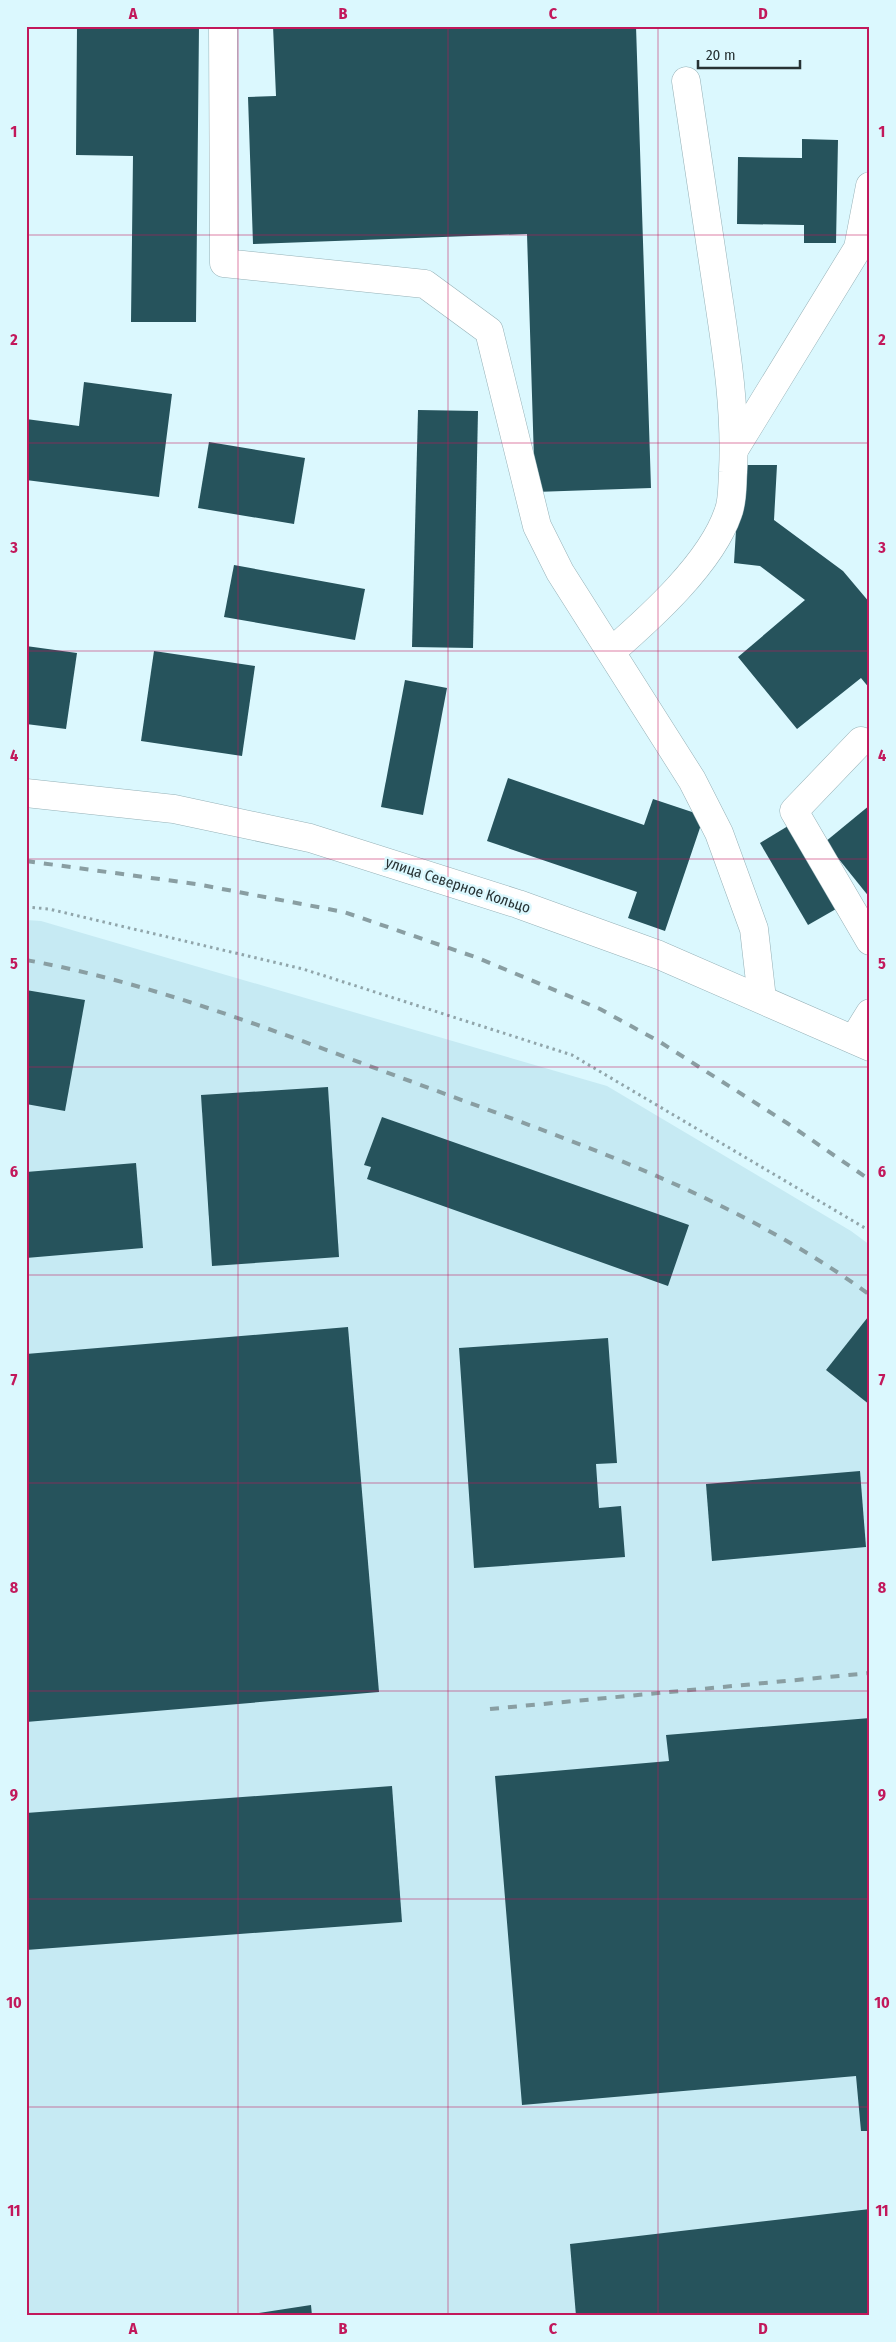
<svg xmlns="http://www.w3.org/2000/svg" width="896" height="2342" font-family="'Fira Sans Condensed',sans-serif">
	<style>
		.built { fill: #c6eaf3 }
		.building { fill: #26535c }
		.lines { fill: none; stroke-linecap: round; stroke-linejoin: round }
		.minor-casing { stroke: #96b1b7; stroke-width: 29 }
		.path { stroke: #90a5aa; stroke-width: 3; stroke-dasharray: 2.5 4; stroke-linecap: butt }
		.minor { stroke: #fff; stroke-width: 28 }
		.rail { stroke: #899ea2; stroke-width: 4; stroke-dasharray: 9 9; stroke-linecap: butt }
		.grid { fill: none; stroke: #c2185b; stroke-width: 1; stroke-opacity: 0.55 }
		.labels { text-anchor: middle; stroke-width: 5; stroke-linejoin: round; paint-order: stroke }
		.street-label { font-size: 15px; fill: #273234; stroke: #dbf8fe }
		.neatline { fill: none; stroke: #c2185b; stroke-width: 2 }
		.grid-label { font-size: 16px; text-anchor: middle; font-weight: bold; fill: #c2185b }
	</style>
	<rect width="100%" height="100%" fill="#dbf8fe"/>
	<polygon class="built" points="26,920 41,921 607,1086 851,1231 870,1245 870,2316 26,2316"/>
	<g class="building">
		<polygon points="77,26 199,26 196,322 131,322 133,156 76,155"/>
		<polygon points="273,26 636,26 651,488 535,492 527,234 253,244 248,97 276,96"/>
		<polygon points="802,139 838,140 836,243 804,243 804,225 737,224 738,157 802,158"/>
		<polygon points="84,382 172,394 159,497 26,480 26,419 79,426"/>
		<polygon points="418,410 478,411 473,648 412,647"/>
		<polygon points="209,442 305,458 294,524 198,508"/>
		<polygon points="740,465 777,465 774,520 843,571 870,603 870,689 861,678 797,729 738,657 805,600 760,566 734,563"/>
		<polygon points="234,565 365,589 355,640 224,617"/>
		<polygon points="26,646 77,653 66,729 26,724"/>
		<polygon points="154,651 255,666 242,756 141,741"/>
		<polygon points="405,680 447,688 423,815 381,807"/>
		<polygon points="508,778 644,825 653,799 704,816 665,931 628,918 637,892 487,841"/>
		<polygon points="870,805 870,898 825,842"/>
		<polygon points="788,826 836,909 808,925 760,843"/>
		<polygon points="26,990 85,1000 65,1111 26,1104"/>
		<polygon points="328,1087 339,1257 212,1266 201,1095"/>
		<polygon points="382,1117 689,1225 668,1286 367,1179 371,1167 364,1165"/>
		<polygon points="136,1163 143,1248 26,1258 26,1172"/>
		<polygon points="868,1317 870,1318 870,1405 826,1370"/>
		<polygon points="348,1327 379,1692 26,1722 26,1354"/>
		<polygon points="608,1338 617,1463 596,1464 599,1508 621,1506 625,1557 474,1568 459,1348"/>
		<polygon points="860,1471 866,1547 712,1561 706,1484"/>
		<polygon points="870,1718 870,2131 861,2131 856,2076 522,2105 495,1776 669,1761 666,1735"/>
		<polygon points="392,1786 402,1922 26,1950 26,1813"/>
		<polygon points="870,2209 870,2316 576,2316 570,2244"/>
		<polygon points="311,2305 312,2316 246,2316 246,2315"/>
	</g>
	<g class="lines">
		<defs>
			<g id="minor">
				<polyline points="223,26 224,263 425,284 489,331 537,526 560,572 692,780 719,833 754,929 762,999"/>
				<polyline points="734,450 858,248 870,186"/>
				<path d="M 612,651 C 651,617 711,563 728,513 C 733,501 732,485 733,472 C 736,412 727,354 718,295 C 707,224 697,152 686,81"/>
				<polyline points="861,741 794,811 870,941"/>
				<polyline points="26,793 174,809 310,838 518,904 659,955 870,1047"/>
				<polyline points="854,1039 870,1013"/>
			</g>
		</defs>
		<use href="#minor" class="minor-casing"/>
		<polyline class="path" points="26,907 49,909 303,969 572,1055 870,1231"/>
		<use href="#minor" class="minor"/>
		<g class="rail">
			<polyline points="26,861 196,884 344,912 478,958 600,1009 660,1042 787,1123 870,1180"/>
			<path d="M 26,960 C 158,984 285,1035 410,1081 C 569,1140 732,1194 870,1295"/>
			<polyline points="490,1709 870,1673"/>
		</g>
	</g>
	<path class="grid" d="M 238,26 L 238,2316M 448,26 L 448,2316M 658,26 L 658,2316M 26,235 L 870,235M 26,443 L 870,443M 26,651 L 870,651M 26,859 L 870,859M 26,1067 L 870,1067M 26,1275 L 870,1275M 26,1483 L 870,1483M 26,1691 L 870,1691M 26,1899 L 870,1899M 26,2107 L 870,2107"/>
	<g class="labels">
		<g class="street-label">
			<text transform="translate(458 885) rotate(18)" y="5">улица Северное Кольцо</text>
		</g>
	</g>
	<rect width="896" height="2342" fill="none" stroke="#dbf8fe" stroke-width="55"/>
	<path d="M698 60v8h102v-8" fill="none" stroke="#273234" stroke-width="2.5"/>
	<text x="706" y="60" font-size="15" fill="#273234" stroke="#dbf8fe" stroke-width="4" paint-order="stroke">20 m</text>
	<rect x="28" y="28" width="840" height="2286" class="neatline"/>
	<g class="grid-label">
		<text x="133" y="19">A</text>
		<text x="343" y="19">B</text>
		<text x="553" y="19">C</text>
		<text x="763" y="19">D</text>
		<text x="14" y="137">1</text>
		<text x="882" y="137">1</text>
		<text x="14" y="345">2</text>
		<text x="882" y="345">2</text>
		<text x="14" y="553">3</text>
		<text x="882" y="553">3</text>
		<text x="14" y="761">4</text>
		<text x="882" y="761">4</text>
		<text x="14" y="969">5</text>
		<text x="882" y="969">5</text>
		<text x="14" y="1177">6</text>
		<text x="882" y="1177">6</text>
		<text x="14" y="1385">7</text>
		<text x="882" y="1385">7</text>
		<text x="14" y="1593">8</text>
		<text x="882" y="1593">8</text>
		<text x="14" y="1800">9</text>
		<text x="882" y="1800">9</text>
		<text x="14" y="2008">10</text>
		<text x="882" y="2008">10</text>
		<text x="14" y="2216">11</text>
		<text x="882" y="2216">11</text>
		<text x="133" y="2334">A</text>
		<text x="343" y="2334">B</text>
		<text x="553" y="2334">C</text>
		<text x="763" y="2334">D</text>
	</g>
</svg>
